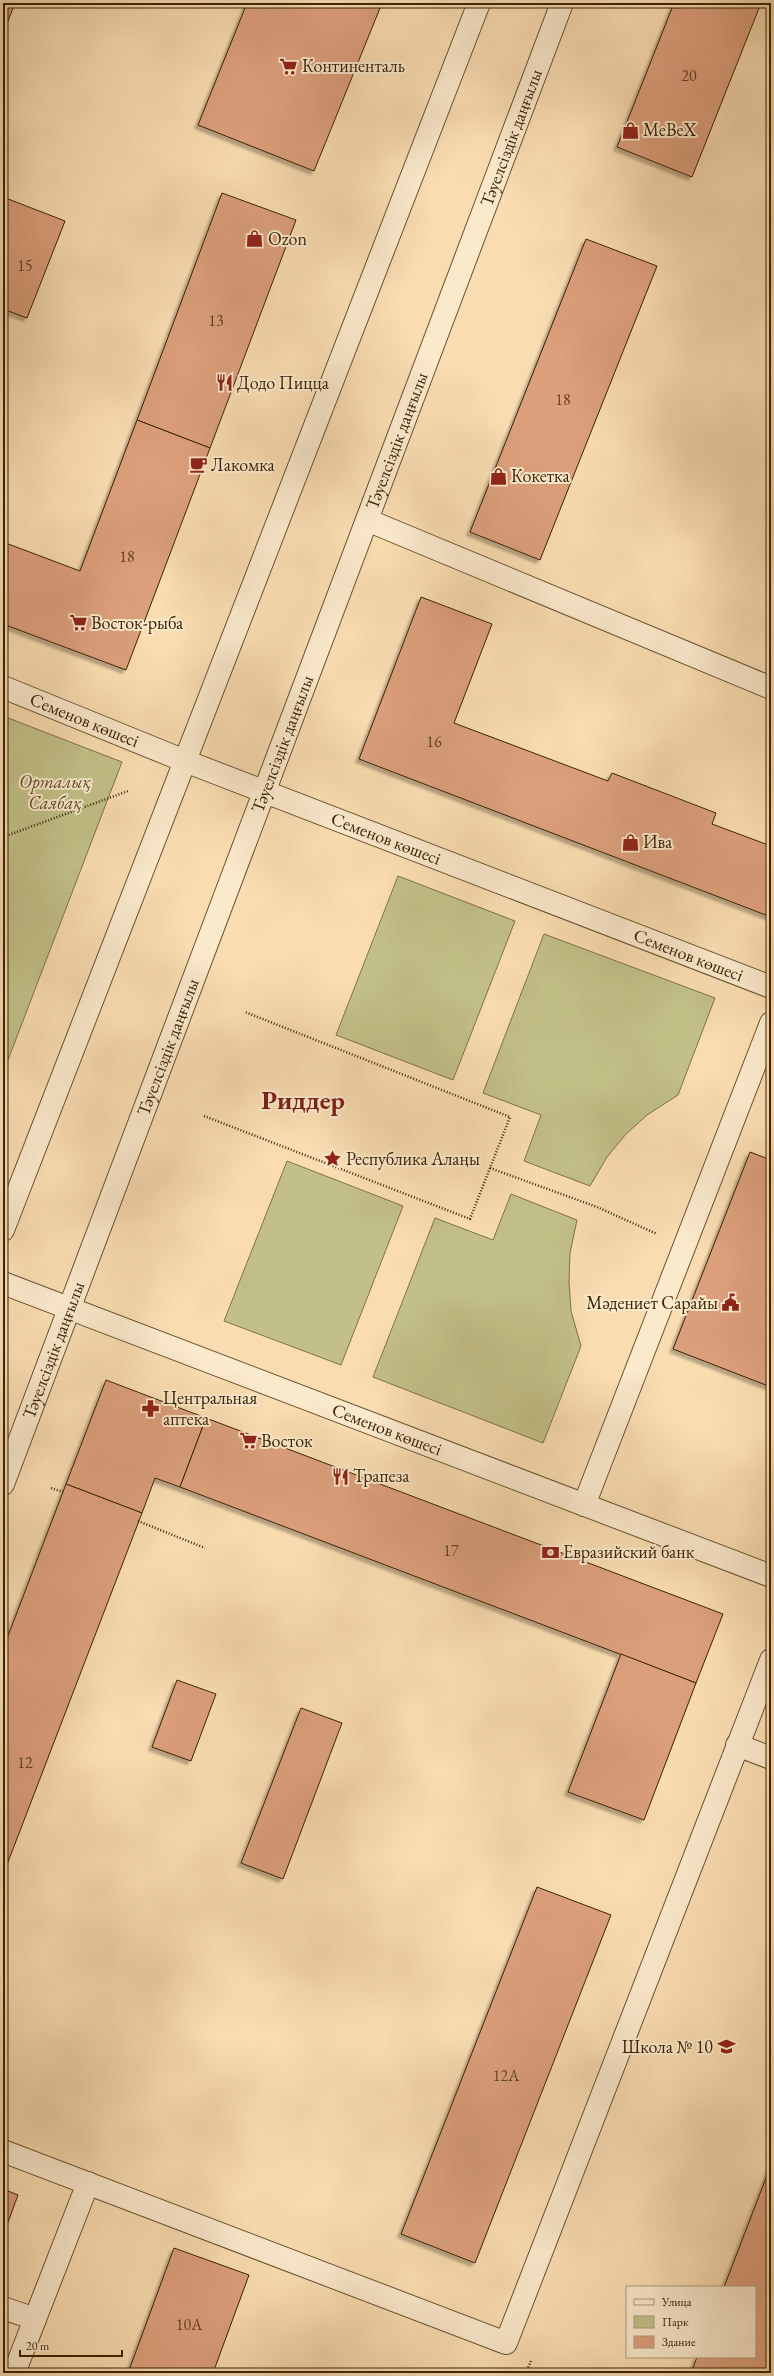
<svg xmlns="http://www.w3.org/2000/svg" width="774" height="2376" font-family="'EB Garamond',serif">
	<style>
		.green { fill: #c2c088; stroke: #7e7246 }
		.building { fill: #dc9f7c; stroke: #392304; filter: url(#shadow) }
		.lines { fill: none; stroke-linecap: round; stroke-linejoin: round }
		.minor-casing { stroke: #69522f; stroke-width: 24 }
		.path { stroke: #392304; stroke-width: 2.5; stroke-dasharray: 1 2; stroke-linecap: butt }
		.minor { stroke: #fbe9cc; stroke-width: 22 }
		.labels { text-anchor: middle; stroke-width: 4; stroke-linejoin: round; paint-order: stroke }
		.number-label { font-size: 16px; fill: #624222 }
		.poi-label { font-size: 18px; fill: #392304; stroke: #fbe9cc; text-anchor: start }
		.street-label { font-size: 18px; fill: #392304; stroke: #fbe9cc }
		.park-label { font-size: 18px; font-style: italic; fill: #5b4a25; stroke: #fbe9cc }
		.town-label { font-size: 26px; font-weight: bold; fill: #7a1f14; stroke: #fbe9cc }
	</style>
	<defs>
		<filter id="shadow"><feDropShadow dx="-3.5" dy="3.5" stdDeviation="1" flood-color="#0004"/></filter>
	</defs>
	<rect width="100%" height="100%" fill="#f9ddb1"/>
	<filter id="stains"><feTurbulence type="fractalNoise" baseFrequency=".005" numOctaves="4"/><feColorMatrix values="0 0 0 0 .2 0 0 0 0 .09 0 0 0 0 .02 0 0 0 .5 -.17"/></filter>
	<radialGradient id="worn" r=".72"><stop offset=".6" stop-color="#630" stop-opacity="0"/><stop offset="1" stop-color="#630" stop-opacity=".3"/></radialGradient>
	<g class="green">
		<polygon points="3,716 122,762 3,1073"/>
		<polygon points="398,876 515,921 453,1080 336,1035"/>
		<polygon points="544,934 715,998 678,1095 647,1115 626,1134 607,1157 590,1186 524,1161 541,1115 483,1093"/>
		<polygon points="287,1161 403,1206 341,1365 224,1321"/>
		<polygon points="511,1194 577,1220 570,1253 569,1282 571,1311 581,1346 543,1443 373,1377 435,1218 493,1240"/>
	</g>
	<g class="building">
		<polygon points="3,3 15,3 3,34"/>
		<polygon points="247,3 368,3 380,8 314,171 198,125"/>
		<polygon points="674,3 761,3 692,177 617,147"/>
		<polygon points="222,193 296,220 210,448 137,420"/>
		<polygon points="3,197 65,221 27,318 3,309"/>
		<polygon points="586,239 657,266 540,560 470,532"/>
		<polygon points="137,420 210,448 126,670 3,624 3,542 80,571"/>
		<polygon points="421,597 492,624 454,723 608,781 612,773 716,813 712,824 771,846 771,917 359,759"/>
		<polygon points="750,1152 771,1160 771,1387 673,1349"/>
		<polygon points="106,1380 206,1418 180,1487 155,1478 142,1513 66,1484"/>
		<polygon points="206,1418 723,1614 696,1683 180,1487"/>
		<polygon points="66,1484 142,1513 3,1875 3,1649"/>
		<polygon points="621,1654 696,1683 644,1820 568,1792"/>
		<polygon points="177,1680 216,1694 191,1761 152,1747"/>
		<polygon points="301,1708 342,1723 283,1879 241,1863"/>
		<polygon points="537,1887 611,1915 475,2263 401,2234"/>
		<polygon points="771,2165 771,2373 691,2373 697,2357 755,2357 755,2287 724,2287"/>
		<polygon points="3,2189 18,2195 3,2236"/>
		<polygon points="174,2248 249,2275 213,2373 128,2373"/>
	</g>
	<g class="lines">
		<defs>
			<g id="minor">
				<polyline points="367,520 771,688"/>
				<path id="s1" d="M 3,687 L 185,761 L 771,987"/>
				<polyline points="3,1230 479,3"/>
				<path id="s2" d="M 3,1283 L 771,1576"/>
				<path id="s3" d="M 3,1484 L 562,3"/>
				<polyline points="584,1505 771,1023"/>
				<polyline points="737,1745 771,1758"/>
				<polyline points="3,2151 506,2343 771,1660"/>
				<polyline points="3,2308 35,2319"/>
				<polyline points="14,2373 88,2183"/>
			</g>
		</defs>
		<use href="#minor" class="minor-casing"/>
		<g class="path">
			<polyline points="3,837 128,791"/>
			<polyline points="204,1116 470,1219 510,1117 245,1012"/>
			<polyline points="490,1168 597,1207 657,1234"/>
			<polyline points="51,1488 63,1492"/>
			<polyline points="138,1521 205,1548"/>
			<polyline points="526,2373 531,2361"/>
		</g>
		<use href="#minor" class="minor"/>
	</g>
	<defs>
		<symbol id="supermarket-bare" viewBox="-9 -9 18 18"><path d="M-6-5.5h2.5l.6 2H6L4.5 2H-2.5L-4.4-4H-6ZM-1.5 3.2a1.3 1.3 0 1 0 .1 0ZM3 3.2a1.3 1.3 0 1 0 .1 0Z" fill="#8f2418" stroke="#fbe9cc" stroke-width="2.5" paint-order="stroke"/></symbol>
		<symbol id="shop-bare" viewBox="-9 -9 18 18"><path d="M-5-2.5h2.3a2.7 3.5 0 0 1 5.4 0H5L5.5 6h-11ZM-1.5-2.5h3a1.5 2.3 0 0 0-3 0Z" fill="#8f2418" stroke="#fbe9cc" stroke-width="2.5" paint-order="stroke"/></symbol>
		<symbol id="restaurant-bare" viewBox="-9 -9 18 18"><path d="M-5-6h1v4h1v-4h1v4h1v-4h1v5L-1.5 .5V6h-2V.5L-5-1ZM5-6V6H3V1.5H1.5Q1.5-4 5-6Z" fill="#8f2418" stroke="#fbe9cc" stroke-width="2.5" paint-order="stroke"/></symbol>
		<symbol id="cafe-bare" viewBox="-9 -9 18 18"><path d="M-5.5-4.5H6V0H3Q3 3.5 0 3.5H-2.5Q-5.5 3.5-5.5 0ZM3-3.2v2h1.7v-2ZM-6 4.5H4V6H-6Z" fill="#8f2418" stroke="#fbe9cc" stroke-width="2.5" paint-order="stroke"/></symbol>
		<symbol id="sight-bare" viewBox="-9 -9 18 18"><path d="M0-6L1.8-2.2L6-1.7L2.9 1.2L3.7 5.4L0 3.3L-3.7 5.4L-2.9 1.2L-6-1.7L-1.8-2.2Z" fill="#8f2418" stroke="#fbe9cc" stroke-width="2.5" paint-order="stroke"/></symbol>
		<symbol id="civic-bare" viewBox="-9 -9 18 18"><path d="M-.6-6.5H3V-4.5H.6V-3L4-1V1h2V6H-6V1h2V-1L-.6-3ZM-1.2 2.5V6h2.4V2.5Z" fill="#8f2418" stroke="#fbe9cc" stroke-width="2.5" paint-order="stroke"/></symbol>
		<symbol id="pharmacy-bare" viewBox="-9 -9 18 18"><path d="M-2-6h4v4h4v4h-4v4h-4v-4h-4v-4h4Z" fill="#8f2418" stroke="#fbe9cc" stroke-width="2.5" paint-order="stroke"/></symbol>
		<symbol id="bank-bare" viewBox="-9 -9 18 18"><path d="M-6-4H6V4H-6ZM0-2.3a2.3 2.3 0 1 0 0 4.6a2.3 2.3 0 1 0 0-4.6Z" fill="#8f2418" stroke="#fbe9cc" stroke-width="2.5" paint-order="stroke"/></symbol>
		<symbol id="school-bare" viewBox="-9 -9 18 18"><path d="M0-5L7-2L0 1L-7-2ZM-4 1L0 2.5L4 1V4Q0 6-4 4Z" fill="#8f2418" stroke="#fbe9cc" stroke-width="2.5" paint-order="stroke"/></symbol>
	</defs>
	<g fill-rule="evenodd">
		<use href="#supermarket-bare" x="276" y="54" width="25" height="25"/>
		<use href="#shop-bare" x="618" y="118" width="25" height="25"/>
		<use href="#shop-bare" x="242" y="226" width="25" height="25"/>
		<use href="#restaurant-bare" x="212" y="370" width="25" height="25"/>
		<use href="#cafe-bare" x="186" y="452" width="25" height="25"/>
		<use href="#shop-bare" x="486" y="464" width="25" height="25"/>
		<use href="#supermarket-bare" x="66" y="610" width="25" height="25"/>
		<use href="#shop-bare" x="618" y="830" width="25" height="25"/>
		<use href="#sight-bare" x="320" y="1146" width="25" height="25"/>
		<use href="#civic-bare" x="718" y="1290" width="25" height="25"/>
		<use href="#pharmacy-bare" x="138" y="1396" width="25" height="25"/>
		<use href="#supermarket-bare" x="236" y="1428" width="25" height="25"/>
		<use href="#restaurant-bare" x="328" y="1464" width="25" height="25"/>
		<use href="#bank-bare" x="538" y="1540" width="25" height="25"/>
		<use href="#school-bare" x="714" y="2034" width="25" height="25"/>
	</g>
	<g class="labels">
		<g class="number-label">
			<text x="689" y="81">20</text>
			<text x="25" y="271">15</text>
			<text x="216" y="326">13</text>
			<text x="563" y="405">18</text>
			<text x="127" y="562">18</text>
			<text x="434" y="747">16</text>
			<text x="451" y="1556">17</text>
			<text x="25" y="1768">12</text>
			<text x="506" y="2081">12А</text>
			<text x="189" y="2330">10А</text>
		</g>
		<g class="poi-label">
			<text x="302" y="72">Континенталь</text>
			<text x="643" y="136">MeBeX</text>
			<text x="268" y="245">Ozon</text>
			<text x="237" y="389">Додо Пицца</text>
			<text x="211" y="471">Лакомка</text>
			<text x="511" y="482">Кокетка</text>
			<text x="91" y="629">Восток-рыба</text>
			<text x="643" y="848">Ива</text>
			<text x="346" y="1165">Республика Алаңы</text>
			<text x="718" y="1309" text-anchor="end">Мәдениет Сарайы</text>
			<text x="163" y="1404">Центральная<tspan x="163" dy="21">аптека</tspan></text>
			<text x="261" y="1447">Восток</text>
			<text x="353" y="1482">Трапеза</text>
			<text x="563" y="1558">Евразийский банк</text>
			<text x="713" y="2053" text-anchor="end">Школа № 10</text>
		</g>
		<g class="street-label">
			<text dy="6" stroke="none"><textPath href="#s3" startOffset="1439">Тәуелсіздік даңғылы</textPath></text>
			<text dy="6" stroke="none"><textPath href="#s3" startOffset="1115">Тәуелсіздік даңғылы</textPath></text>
			<text dy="6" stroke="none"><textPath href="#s1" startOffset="88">Семенов көшесі</textPath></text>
			<text dy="6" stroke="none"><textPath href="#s3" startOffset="791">Тәуелсіздік даңғылы</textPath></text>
			<text dy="6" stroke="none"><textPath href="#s1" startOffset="412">Семенов көшесі</textPath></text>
			<text dy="6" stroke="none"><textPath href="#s1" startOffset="736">Семенов көшесі</textPath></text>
			<text dy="6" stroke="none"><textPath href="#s3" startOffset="467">Тәуелсіздік даңғылы</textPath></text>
			<text dy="6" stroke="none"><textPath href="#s3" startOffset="143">Тәуелсіздік даңғылы</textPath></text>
			<text dy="6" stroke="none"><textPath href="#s2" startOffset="411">Семенов көшесі</textPath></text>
		</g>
		<g class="park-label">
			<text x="55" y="788">Орталық<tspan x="55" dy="21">Саябақ</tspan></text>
		</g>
		<g class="town-label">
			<text x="303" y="1109">Риддер</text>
		</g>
	</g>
	<rect width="774" height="2376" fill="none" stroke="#f9ddb1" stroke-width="16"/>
	<rect x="4" y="4" width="766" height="2368" fill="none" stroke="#392304" stroke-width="2"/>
	<rect x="8" y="8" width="758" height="2360" fill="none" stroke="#392304"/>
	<rect x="626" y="2286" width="130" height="72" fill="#fbe9cc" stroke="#ad9a7c"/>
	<rect x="634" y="2299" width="20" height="6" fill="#fbe9cc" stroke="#ad9a7c"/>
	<text x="662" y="2306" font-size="12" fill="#392304">Улица</text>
	<rect x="634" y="2316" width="20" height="12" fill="#c2c088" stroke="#ad9a7c"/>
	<text x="662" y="2326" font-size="12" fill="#392304">Парк</text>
	<rect x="634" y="2336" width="20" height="12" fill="#dc9f7c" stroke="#ad9a7c"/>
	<text x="662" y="2346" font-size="12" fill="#392304">Здание</text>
	<path d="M20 2350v6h102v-6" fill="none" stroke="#392304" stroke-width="2"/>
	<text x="26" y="2350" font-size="12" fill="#392304" stroke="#fbe9cc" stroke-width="3" paint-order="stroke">20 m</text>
	<rect width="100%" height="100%" filter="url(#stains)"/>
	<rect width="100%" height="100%" fill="url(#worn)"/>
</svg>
